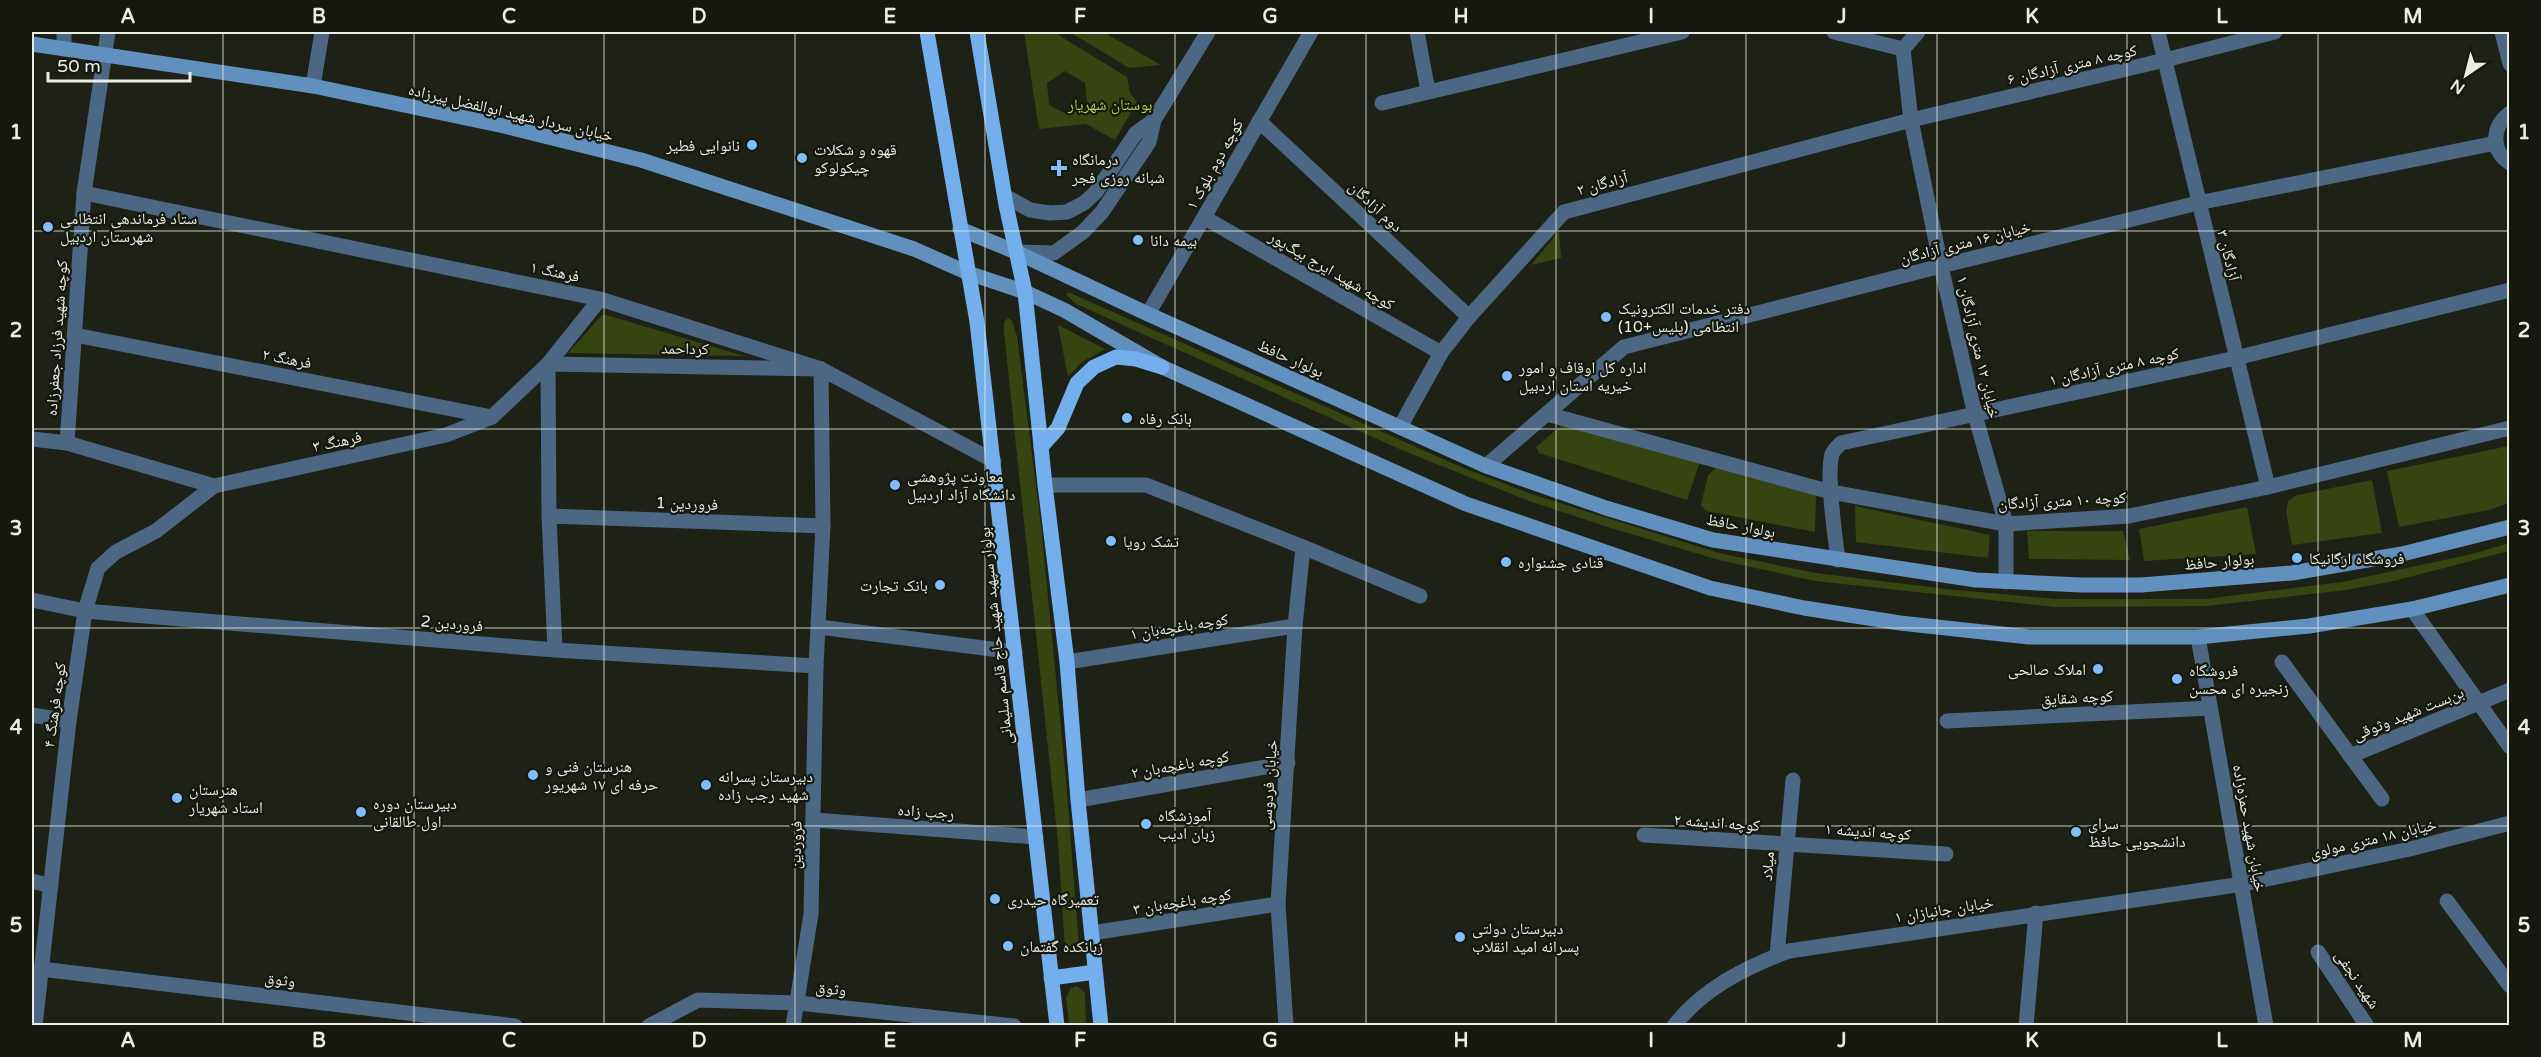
<svg xmlns="http://www.w3.org/2000/svg" width="2541" height="1057" font-family="'Varela Round','Noto Naskh Arabic',sans-serif">
	<style>
		.green { fill: #364412; fill-rule: evenodd }
		.lines { fill: none; stroke-linecap: round; stroke-linejoin: round }
		.minor { stroke: #4b6784; stroke-width: 15 }
		.tertiary { stroke: #4b6784; stroke-width: 15 }
		.secondary { stroke: #6290be; stroke-width: 15 }
		.primary { stroke: #73afec; stroke-width: 15 }
		.grid { fill: none; stroke: #eaede6; stroke-width: 1.5; stroke-opacity: 0.55 }
		.poi-dot { fill: #80bdfa; stroke: #14180d; stroke-width: 2 }
		.labels { text-anchor: middle; stroke-width: 4.5; stroke-linejoin: round; paint-order: stroke }
		.street-label { font-size: 16px; fill: #eaede6; stroke: #14180d }
		.park-label { font-size: 16px; fill: #aed356; stroke: #14180d }
		.poi-label { font-size: 16px; fill: #eaede6; stroke: #14180d; text-anchor: start }
		.neatline { fill: none; stroke: #eaede6; stroke-width: 2 }
		.grid-label { font-size: 20px; text-anchor: middle; font-weight: bold; fill: #eaede6 }
	</style>
	<rect width="100%" height="100%" fill="#1d2116"/>
	<g class="green">
		<path d="M 1024,32 L 1059,32 L 1060,36 L 1127,77 L 1130,93 L 1137,102 L 1115,140 L 1086,124 L 1039,129 ZM 1065,71 L 1085,83 L 1087,103 L 1068,115 L 1049,105 L 1047,83 Z"/>
		<polygon points="1070,32 1103,32 1161,65 1129,68"/>
		<polygon points="1559,231 1561,258 1531,265"/>
		<polygon points="1068,292 1461,467 1531,494 1719,553 1816,573 1946,589 2056,599 2205,599 2342,582 2472,554 2509,543 2509,551 2394,581 2346,590 2207,606 2056,607 1815,581 1719,560 1611,528 1529,501 1404,451 1076,304 1066,295"/>
		<polygon points="603,314 744,356 568,353"/>
		<polygon points="1008,318 1012,321 1017,336 1041,526 1066,779 1079,947 1072,953 1066,952 1065,949 1058,842 1004,332 1004,322"/>
		<polygon points="1058,325 1105,349 1082,362 1068,377"/>
		<polygon points="1563,424 1700,462 1687,500 1539,453 1536,447"/>
		<polygon points="2509,446 2509,503 2489,510 2399,527 2387,471"/>
		<polygon points="1716,468 1816,495 1815,532 1706,511 1701,505 1708,475"/>
		<polygon points="2372,480 2382,533 2292,545 2286,511 2288,501 2297,495"/>
		<polygon points="1855,506 1990,535 1988,558 1856,542"/>
		<polygon points="2247,507 2256,554 2144,561 2139,529"/>
		<polygon points="2027,531 2123,531 2130,560 2029,559"/>
		<polygon points="1077,986 1085,993 1086,1025 1069,1025 1066,998 1071,988"/>
	</g>
	<g class="lines">
		<g class="minor">
			<polyline points="64,32 64,49"/>
			<polyline points="1417,32 1428,91"/>
			<polyline points="1834,32 1903,49 1918,32"/>
			<polyline points="2158,32 2268,487"/>
			<polyline points="2502,32 2510,64"/>
			<polyline points="1903,49 1911,120 1941,266 1975,415 2006,524 2006,582"/>
			<polyline points="313,86 322,32"/>
			<polyline points="1382,103 1682,32"/>
			<path d="M 2510,113 C 2492,126 2490,151 2510,163"/>
			<polyline points="1259,121 1469,317"/>
			<polyline points="84,193 600,299 821,369 994,461"/>
			<polyline points="1205,218 1441,353"/>
			<polyline points="1148,314 1311,32"/>
			<polyline points="75,335 492,417"/>
			<polyline points="1547,414 1831,492 2006,524 2129,516 2268,487 2510,428"/>
			<polyline points="1400,427 1441,353 1469,317 1564,212 1911,120 2165,60 2275,32"/>
			<polyline points="32,439 67,443 214,486 446,435 492,417 548,364 600,299"/>
			<polyline points="67,443 84,193 108,32"/>
			<polyline points="1486,466 1624,347 1941,266 2198,203 2496,143"/>
			<polyline points="1045,485 1146,485 1303,547 1420,596"/>
			<polyline points="549,516 823,526"/>
			<path d="M 1838,560 C 1835,536 1826,475 1832,454 C 1834,450 1838,446 1841,443 L 2236,358 L 2510,290"/>
			<polyline points="32,600 85,611 555,650 816,666"/>
			<polyline points="2412,609 2510,747"/>
			<polyline points="819,627 1015,652"/>
			<polyline points="555,650 549,516 548,364 821,369 823,526 816,666 811,914 793,1026"/>
			<polyline points="1067,662 1295,626"/>
			<polyline points="2282,662 2382,799"/>
			<polyline points="32,715 69,721"/>
			<polyline points="1947,721 2210,708"/>
			<polyline points="2350,756 2510,690"/>
			<polyline points="1078,800 1288,763"/>
			<polyline points="814,820 1036,837"/>
			<polyline points="1644,835 1946,854"/>
			<polyline points="32,881 51,886"/>
			<polyline points="2447,901 2510,986"/>
			<polyline points="1092,933 1278,904"/>
			<polyline points="2318,952 2367,1026"/>
			<polyline points="1777,955 1793,780"/>
			<polyline points="41,969 515,1026"/>
			<polyline points="35,1026 69,721 85,611 98,568 116,552 156,531 214,486"/>
			<polyline points="649,1026 698,1000 798,1003 1014,1026"/>
			<polyline points="1286,1026 1278,904 1295,626 1303,547"/>
			<polyline points="2026,1026 2036,913"/>
		</g>
		<g class="tertiary">
			<polyline points="1005,196 1030,210 1050,213 1067,212 1084,203 1096,192 1136,133 1154,120"/>
			<polyline points="1016,252 1054,253 1083,232 1102,212 1149,142 1154,120 1208,32"/>
			<polyline points="2198,637 2266,1026"/>
			<path d="M 1674,1026 C 1702,989 1746,967 1789,951 L 2243,884 L 2410,849 L 2510,823"/>
		</g>
		<g class="secondary">
			<polyline points="32,44 313,86 504,126 641,160 914,249 968,273 1025,292 1064,310 1162,367 1466,504 1710,588 1804,608 1900,623 2029,637 2198,637 2309,626 2412,609 2510,585"/>
			<polyline points="960,229 1016,252 1148,314 1486,466 1606,508 1713,540 1976,580 2081,585 2141,585 2292,573 2402,554 2510,527"/>
		</g>
		<g class="primary">
			<polyline points="927,32 977,322 1057,1026"/>
			<polyline points="977,32 1006,205 1025,292 1045,485 1067,662 1078,800 1101,1026"/>
			<polyline points="1041,447 1058,428 1077,383 1094,367 1116,357 1136,359 1162,367"/>
			<polyline points="1051,978 1095,972"/>
		</g>
	</g>
	<path class="grid" d="M 223,32 L 223,1026M 414,32 L 414,1026M 604,32 L 604,1026M 795,32 L 795,1026M 985,32 L 985,1026M 1175,32 L 1175,1026M 1366,32 L 1366,1026M 1556,32 L 1556,1026M 1746,32 L 1746,1026M 1937,32 L 1937,1026M 2127,32 L 2127,1026M 2318,32 L 2318,1026M 32,231 L 2510,231M 32,429 L 2510,429M 32,628 L 2510,628M 32,826 L 2510,826"/>
	<g class="poi-dot">
		<circle cx="752" cy="145" r="6"/>
		<circle cx="802" cy="158" r="6"/>
		<path d="M1056 159h6v6h6v6h-6v6h-6v-6h-6v-6h6z"/>
		<circle cx="48" cy="227" r="6"/>
		<circle cx="1138" cy="240" r="6"/>
		<circle cx="1606" cy="317" r="6"/>
		<circle cx="1507" cy="376" r="6"/>
		<circle cx="1127" cy="418" r="6"/>
		<circle cx="895" cy="485" r="6"/>
		<circle cx="1111" cy="541" r="6"/>
		<circle cx="2297" cy="558" r="6"/>
		<circle cx="1506" cy="562" r="6"/>
		<circle cx="940" cy="585" r="6"/>
		<circle cx="2098" cy="669" r="6"/>
		<circle cx="2177" cy="679" r="6"/>
		<circle cx="533" cy="775" r="6"/>
		<circle cx="706" cy="785" r="6"/>
		<circle cx="177" cy="798" r="6"/>
		<circle cx="361" cy="812" r="6"/>
		<circle cx="1146" cy="824" r="6"/>
		<circle cx="2076" cy="832" r="6"/>
		<circle cx="995" cy="899" r="6"/>
		<circle cx="1460" cy="937" r="6"/>
		<circle cx="1008" cy="946" r="6"/>
	</g>
	<g class="labels">
		<g class="street-label">
			<text transform="translate(2072 64) rotate(-13)" y="6">کوچه ۸ متری آزادگان ۶</text>
			<text transform="translate(511 112) rotate(13)" y="6">خیابان سردار شهید ابوالفضل پیرزاده</text>
			<text transform="translate(1214 164) rotate(-61)" y="6">کوچه دوم بلوک ۱</text>
			<text transform="translate(1602 183) rotate(-15)" y="6">آزادگان ۲</text>
			<text transform="translate(1376 206) rotate(43)" y="6">دوم آزادگان</text>
			<text transform="translate(1965 242) rotate(-14)" y="6">خیابان ۱۶ متری آزادگان</text>
			<text transform="translate(2229 255) rotate(76)" y="6">آزادگان ۳</text>
			<text transform="translate(1332 270) rotate(30)" y="6">کوچه شهید ایرج بیگ‌پور</text>
			<text transform="translate(555 271) rotate(12)" y="6">فرهنگ ۱</text>
			<text transform="translate(56 338) rotate(-86)" y="6">کوچه شهید فرزاد جعفرزاده</text>
			<text transform="translate(1979 347) rotate(77)" y="6">خیابان ۱۲ متری آزادگان ۱</text>
			<text transform="translate(685 348) rotate(1)" y="6">کرداحمد</text>
			<text transform="translate(287 358) rotate(11)" y="6">فرهنگ ۲</text>
			<text transform="translate(1291 358) rotate(24)" y="6">بولوار حافظ</text>
			<text transform="translate(2114 366) rotate(-12)" y="6">کوچه ۸ متری آزادگان ۱</text>
			<text transform="translate(337 441) rotate(-12)" y="6">فرهنگ ۳</text>
			<text transform="translate(2062 500) rotate(-3)" y="6">کوچه ۱۰ متری آزادگان</text>
			<text transform="translate(687 503) rotate(2)" y="6">فروردین 1</text>
			<text transform="translate(1741 525) rotate(11)" y="6">بولوار حافظ</text>
			<text transform="translate(2219 561) rotate(-5)" y="6">بولوار حافظ</text>
			<text transform="translate(452 623) rotate(5)" y="6">فروردین 2</text>
			<text transform="translate(1179 626) rotate(-9)" y="6">کوچه باغچه‌بان ١</text>
			<text transform="translate(995 636) rotate(-96)" y="6">بولوار سپهبد شهید حاج قاسم سلیمانی</text>
			<text transform="translate(2077 697) rotate(-3)" y="6">کوچه شقایق</text>
			<text transform="translate(54 705) rotate(-82)" y="6">کوچه فرهنگ ۴</text>
			<text transform="translate(2408 713) rotate(-22)" y="6">بن‌بست شهید وثوقی</text>
			<text transform="translate(1180 764) rotate(-10)" y="6">کوچه باغچه‌بان ٢</text>
			<text transform="translate(1268 785) rotate(-86)" y="6">خیابان فردوسی</text>
			<text transform="translate(926 811) rotate(4)" y="6">رجب زاده</text>
			<text transform="translate(1717 822) rotate(4)" y="6">کوچه اندیشه ۲</text>
			<text transform="translate(2250 828) rotate(80)" y="6">خیابان شهید حمزه‌زاده</text>
			<text transform="translate(1868 831) rotate(4)" y="6">کوچه اندیشه ۱</text>
			<text transform="translate(2373 838) rotate(-13)" y="6">خیابان ۱۸ متری مولوی</text>
			<text transform="translate(795 845) rotate(-88)" y="6">فروردین</text>
			<text transform="translate(1767 866) rotate(-85)" y="6">میلاد</text>
			<text transform="translate(1182 901) rotate(-9)" y="6">کوچه باغچه‌بان ۳</text>
			<text transform="translate(1944 909) rotate(-9)" y="6">خیابان جانبازان ۱</text>
			<text transform="translate(280 979) rotate(7)" y="6">وثوق</text>
			<text transform="translate(2358 979) rotate(56)" y="6">شهید نجفی</text>
			<text transform="translate(831 988) rotate(6)" y="6">وثوق</text>
		</g>
		<g class="park-label">
			<text x="1110" y="110">بوستان شهریار</text>
		</g>
		<g class="poi-label">
			<text x="740" y="151" text-anchor="end">نانوایی فطیر</text>
			<text x="814" y="155">قهوه و شکلات<tspan x="814" dy="18">چیکولوکو</tspan></text>
			<text x="1072" y="165">درمانگاه<tspan x="1072" dy="18">شبانه روزی فجر</tspan></text>
			<text x="60" y="224">ستاد فرماندهی انتظامی<tspan x="60" dy="18">شهرستان اردبیل</tspan></text>
			<text x="1150" y="246">بیمه دانا</text>
			<text x="1618" y="314">دفتر خدمات الکترونیک<tspan x="1618" dy="18">انتظامی (پلیس+10)</tspan></text>
			<text x="1519" y="373">اداره کل اوقاف و امور<tspan x="1519" dy="18">خیریه استان اردبیل</tspan></text>
			<text x="1139" y="424">بانک رفاه</text>
			<text x="907" y="482">معاونت پژوهشی<tspan x="907" dy="18">دانشگاه آزاد اردبیل</tspan></text>
			<text x="1123" y="547">تشک رویا</text>
			<text x="2309" y="564">فروشگاه ارگانیکا</text>
			<text x="1518" y="568">قنادی جشنواره</text>
			<text x="928" y="591" text-anchor="end">بانک تجارت</text>
			<text x="2086" y="675" text-anchor="end">املاک صالحی</text>
			<text x="2189" y="676">فروشگاه<tspan x="2189" dy="18">زنجیره ای محسن</tspan></text>
			<text x="545" y="772">هنرستان فنی و<tspan x="545" dy="18">حرفه ای ۱۷ شهریور</tspan></text>
			<text x="718" y="782">دبیرستان پسرانه<tspan x="718" dy="18">شهید رجب زاده</tspan></text>
			<text x="189" y="795">هنرستان<tspan x="189" dy="18">استاد شهریار</tspan></text>
			<text x="373" y="809">دبیرستان دوره<tspan x="373" dy="18">اول طالقانی</tspan></text>
			<text x="1158" y="821">آموزشگاه<tspan x="1158" dy="18">زبان ادیب</tspan></text>
			<text x="2088" y="829">سرای<tspan x="2088" dy="18">دانشجویی حافظ</tspan></text>
			<text x="1007" y="905">تعمیرگاه حیدری</text>
			<text x="1472" y="934">دبیرستان دولتی<tspan x="1472" dy="18">پسرانه امید انقلاب</tspan></text>
			<text x="1020" y="952">زبانکده گفتمان</text>
		</g>
	</g>
	<rect width="2541" height="1057" fill="none" stroke="#14180d" stroke-width="66"/>
	<g transform="translate(2466 75) rotate(215)" stroke="#14180d" stroke-width="4.5" paint-order="stroke">
	<path d="M0-4.5L10 22L0 15L-10 22Z" fill="#eaede6"/>
	<text y="-9" font-size="16" font-weight="bold" text-anchor="middle" fill="#eaede6">N</text>
	</g>
	<path d="M48 72v9h142v-9" fill="none" stroke="#eaede6" stroke-width="3"/>
	<text x="57" y="72" font-size="18" fill="#eaede6" stroke="#14180d" stroke-width="4.5" paint-order="stroke">50 m</text>
	<rect x="33" y="33" width="2475" height="991" class="neatline"/>
	<g class="grid-label">
		<text x="128" y="23">A</text>
		<text x="319" y="23">B</text>
		<text x="509" y="23">C</text>
		<text x="699" y="23">D</text>
		<text x="890" y="23">E</text>
		<text x="1080" y="23">F</text>
		<text x="1270" y="23">G</text>
		<text x="1461" y="23">H</text>
		<text x="1651" y="23">I</text>
		<text x="1842" y="23">J</text>
		<text x="2032" y="23">K</text>
		<text x="2222" y="23">L</text>
		<text x="2413" y="23">M</text>
		<text x="16" y="139">1</text>
		<text x="2524" y="139">1</text>
		<text x="16" y="337">2</text>
		<text x="2524" y="337">2</text>
		<text x="16" y="535">3</text>
		<text x="2524" y="535">3</text>
		<text x="16" y="734">4</text>
		<text x="2524" y="734">4</text>
		<text x="16" y="932">5</text>
		<text x="2524" y="932">5</text>
		<text x="128" y="1047">A</text>
		<text x="319" y="1047">B</text>
		<text x="509" y="1047">C</text>
		<text x="699" y="1047">D</text>
		<text x="890" y="1047">E</text>
		<text x="1080" y="1047">F</text>
		<text x="1270" y="1047">G</text>
		<text x="1461" y="1047">H</text>
		<text x="1651" y="1047">I</text>
		<text x="1842" y="1047">J</text>
		<text x="2032" y="1047">K</text>
		<text x="2222" y="1047">L</text>
		<text x="2413" y="1047">M</text>
	</g>
</svg>
